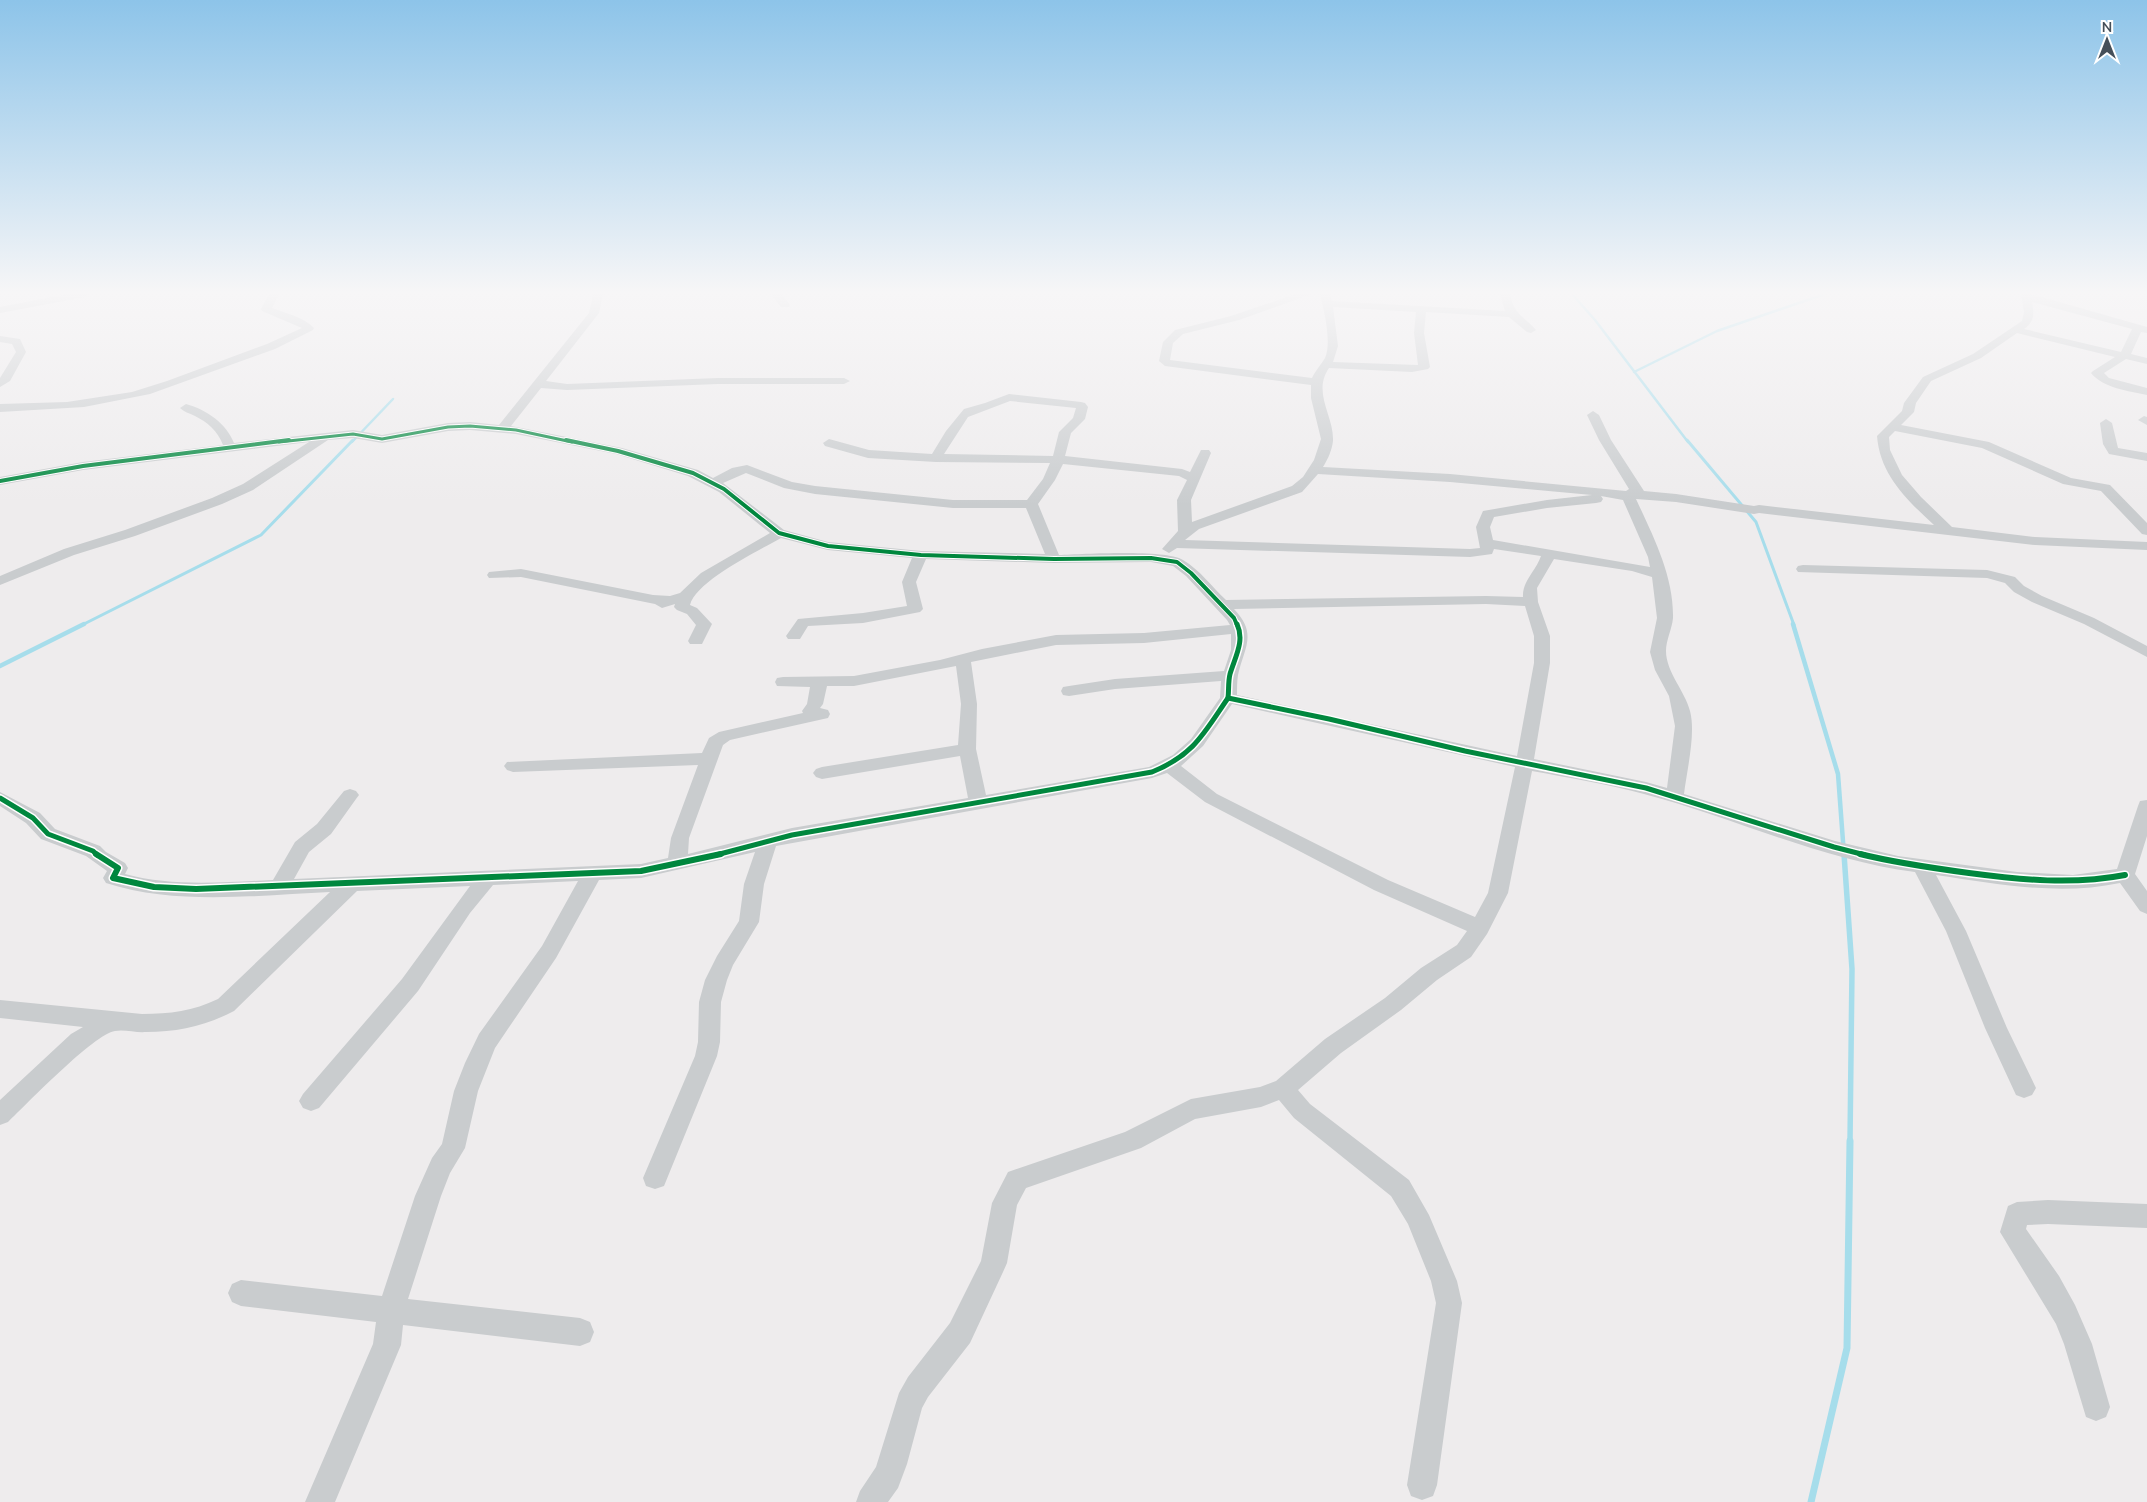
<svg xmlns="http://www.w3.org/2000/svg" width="2147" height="1502" font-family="'Nunito Sans',sans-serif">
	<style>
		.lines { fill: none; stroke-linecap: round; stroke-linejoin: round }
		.stream-far4 { stroke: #a6ddeb; stroke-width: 2.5 }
		.stream-far3 { stroke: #a6ddeb; stroke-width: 3 }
		.stream-far2 { stroke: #a6ddeb; stroke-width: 4.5 }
		.stream-far1 { stroke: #a6ddeb; stroke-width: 5.5 }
		.stream { stroke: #a6ddeb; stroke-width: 7 }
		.street { fill: #c9ccce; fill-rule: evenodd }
		.cycleway-far3-casing { stroke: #fff; stroke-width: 5 }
		.cycleway-far2-casing { stroke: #fff; stroke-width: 6 }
		.cycleway-far1-casing { stroke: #fff; stroke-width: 8 }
		.cycleway-casing { stroke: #fff; stroke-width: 9 }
		.cycleway-far3 { stroke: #00873e; stroke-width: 3 }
		.cycleway-far2 { stroke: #00873e; stroke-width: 4 }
		.cycleway-far1 { stroke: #00873e; stroke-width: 5 }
		.cycleway { stroke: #00873e; stroke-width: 6 }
	</style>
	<rect width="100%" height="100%" fill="#eeeced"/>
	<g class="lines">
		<g class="stream-far4">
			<polyline points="1572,294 1595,320 1688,442"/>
			<polyline points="1634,372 1717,331 1825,294"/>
			<polyline points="352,442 393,399"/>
		</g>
		<g class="stream-far3">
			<polyline points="1687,440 1756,522 1794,625"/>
			<polyline points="82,625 261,535 353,440"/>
		</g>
		<g class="stream-far2">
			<polyline points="1793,624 1838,774 1844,855"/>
			<polyline points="0,666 84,624"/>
		</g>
		<polyline class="stream-far1" points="1844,854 1852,969 1850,1142"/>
		<polyline class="stream" points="1811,1502 1847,1348 1850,1141"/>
		<g class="street">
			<polygon points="67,294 90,294 85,297 0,313 0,307"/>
			<path d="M 269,294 L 279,294 L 272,308 C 285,313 304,317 314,328 L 313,330 L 275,349 L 150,394 L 84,407 L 0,412 L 0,404 L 67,402 L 132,392 L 167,381 L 267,344 L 302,328 L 262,311 L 261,309 Z"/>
			<path d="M 593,294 L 603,294 L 599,313 L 546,381 L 567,384 L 718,378 L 844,378 L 850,381 L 844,384 L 718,384 L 567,390 L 541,388 L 511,426 L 622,448 L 698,470 L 713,478 L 732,468 L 747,465 L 792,482 L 815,486 L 953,500 L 1027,500 L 1043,479 L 1050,463 L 936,462 L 868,458 L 825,446 L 823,443 L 829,439 L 869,450 L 932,454 L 946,431 L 964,409 L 985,403 L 1009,394 L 1081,402 L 1085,403 L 1088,407 L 1085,419 L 1071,433 L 1065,456 L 1182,469 L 1190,472 L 1201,450 L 1209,450 L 1211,453 L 1191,500 L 1192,522 L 1292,486 L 1303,477 L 1314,460 L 1321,439 L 1311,398 L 1311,385 L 1165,366 L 1159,361 L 1163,342 L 1175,330 L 1231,316 L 1296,294 L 1312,294 L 1239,320 L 1183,334 L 1173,343 L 1170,360 L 1312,378 C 1315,371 1321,365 1325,358 C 1332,343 1324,310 1320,294 L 1330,294 L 1332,301 L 1505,311 L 1500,294 L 1510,294 C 1514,315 1524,316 1536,330 L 1531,333 L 1527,332 L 1509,317 L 1426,312 L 1424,333 L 1430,367 L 1428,369 L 1412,372 L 1329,368 C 1312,393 1334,415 1333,441 C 1332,450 1328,459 1323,467 L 1450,474 L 1626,491 L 1629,489 L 1599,440 L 1587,415 L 1593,411 L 1599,415 L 1611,440 L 1644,491 L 1676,494 L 1754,506 L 1759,505 L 1934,525 C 1907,500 1880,475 1877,436 L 1902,411 L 1904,403 L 1923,377 L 1973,354 L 2022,321 L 2024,312 L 2021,294 L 2031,294 L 2147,327 L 2147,333 L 2141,332 L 2131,354 L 2147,358 L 2147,364 L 2126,359 L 2104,373 L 2109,378 L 2147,388 L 2147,395 C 2129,391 2103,388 2091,373 L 2093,371 L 2115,357 L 2017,333 L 1981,358 L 1931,381 L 1916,403 L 1914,412 L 1901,425 L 1989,442 L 2071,478 L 2110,485 L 2147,523 L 2147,535 L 2142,534 L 2101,491 L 2063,484 L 1982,448 L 1895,431 L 1889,437 L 1890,450 L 1902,475 L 1921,497 L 1952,527 L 2035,537 L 2147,542 L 2147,550 L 2035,545 L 1759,513 L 1754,514 L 1676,502 L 1636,499 C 1653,536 1674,576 1673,618 C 1672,629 1666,640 1666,651 C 1666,672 1685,691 1690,711 C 1696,734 1687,769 1684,794 L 1835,841 L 1898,856 L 2017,872 L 2073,875 L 2117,869 L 2138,806 L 2140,801 L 2147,800 L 2147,836 L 2135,874 L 2147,891 L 2147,914 L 2140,911 L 2120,883 C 2059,896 1997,884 1936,875 L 1966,931 L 2007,1028 L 2036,1088 L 2032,1095 L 2024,1098 L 2016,1095 L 1985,1028 L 1946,931 L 1915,872 C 1822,860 1735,818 1644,794 C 1608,784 1570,778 1532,771 L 1508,893 L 1487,934 L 1471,957 L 1437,980 L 1401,1010 L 1341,1053 L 1298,1090 L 1310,1104 L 1409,1180 L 1429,1215 L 1457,1281 L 1462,1303 L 1437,1485 L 1433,1496 L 1422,1500 L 1411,1496 L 1407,1485 L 1436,1303 L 1431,1281 L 1408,1224 L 1391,1196 L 1294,1118 L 1279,1100 L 1261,1107 L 1195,1119 L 1141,1148 L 1026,1188 L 1017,1205 L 1007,1263 L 1003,1272 L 970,1343 L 928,1397 L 922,1408 L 907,1464 L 898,1488 L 888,1502 L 856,1502 L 860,1491 L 876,1467 L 899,1393 L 908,1377 L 950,1323 L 981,1261 L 992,1203 L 1008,1172 L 1125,1132 L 1191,1099 L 1260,1087 L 1276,1081 L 1325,1039 L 1385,998 L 1421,968 L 1457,945 L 1467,931 L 1374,890 L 1205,802 L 1167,773 L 1152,778 L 776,846 L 764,884 L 759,922 L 733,965 L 727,980 L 721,1002 L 720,1042 L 717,1056 L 664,1186 L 655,1189 L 646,1186 L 643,1178 L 695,1056 L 698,1042 L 699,1002 L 705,980 L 717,956 L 739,921 L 744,884 L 755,852 L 641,878 L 599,880 L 556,958 L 495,1048 L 478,1091 L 465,1148 L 450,1173 L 441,1196 L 408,1299 L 580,1318 L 590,1322 L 594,1332 L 590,1342 L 580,1346 L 403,1325 L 401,1345 L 335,1502 L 305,1502 L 373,1344 L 376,1322 L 241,1306 L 232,1302 L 228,1293 L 232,1284 L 241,1280 L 382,1296 L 415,1196 L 432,1158 L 442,1144 L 454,1091 L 465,1063 L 479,1034 L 542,946 L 578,881 L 493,885 L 470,913 L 418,991 L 319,1108 L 311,1111 L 303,1108 L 299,1101 L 303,1094 L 402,979 L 470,886 L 357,891 L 234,1011 C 205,1026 178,1032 146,1032 C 136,1033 124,1029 115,1031 C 94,1034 27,1104 8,1122 L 0,1125 L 0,1100 L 71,1034 L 83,1027 L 0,1018 L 0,1000 L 142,1014 C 170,1014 193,1011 218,999 L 330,892 C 256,895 178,906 106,883 L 103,878 L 107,871 L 86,856 L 41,839 L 26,823 L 0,806 L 0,792 L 40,813 L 55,829 L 100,846 L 106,852 L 125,863 L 128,868 L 125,874 C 172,887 225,882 273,880 L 295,842 L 317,824 L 344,791 L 350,789 L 356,791 L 359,795 L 356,799 L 331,834 L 309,852 L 294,879 L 641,864 L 668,858 L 671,838 L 698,765 L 513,772 L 507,770 L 504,766 L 507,762 L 702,753 L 709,738 L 719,732 L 803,713 L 802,711 L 807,704 L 810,687 L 777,686 L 775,682 L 777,678 L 783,677 L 854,676 L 940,660 L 982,649 L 1056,635 L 1144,633 L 1230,625 L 1227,620 L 1186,576 L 1173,566 L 1151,562 L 1054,563 L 926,559 L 916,582 L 923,609 L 920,612 L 863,623 L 808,626 L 800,639 L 788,639 L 786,636 L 798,619 L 863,613 L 907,606 L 902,582 L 912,558 L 828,550 L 781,538 C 758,551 696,581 690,605 L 697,608 L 712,624 L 702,644 L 690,644 L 688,641 L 696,625 L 687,614 L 677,610 L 674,607 L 675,604 L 662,608 L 655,604 L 521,577 L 489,578 L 487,575 L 489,572 L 521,569 L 653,595 L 670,596 L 680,593 L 701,573 L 770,533 L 719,492 L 688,476 L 616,454 L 516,434 L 470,430 L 448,431 L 382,443 L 353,438 L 328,440 L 253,490 L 222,504 L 135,536 L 74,555 L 0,585 L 0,576 L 64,549 L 125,530 L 212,498 L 243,484 L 309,442 L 83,470 L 0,485 L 0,477 L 83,462 L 223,445 C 218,431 207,422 195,416 C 189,413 184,412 180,408 L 186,404 C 207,410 226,423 234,443 L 353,430 L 382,435 L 448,423 L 470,422 L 499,425 L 589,313 ZM 2032,302 L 2132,329 L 2121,352 L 2024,329 C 2035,321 2034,314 2032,302 ZM 1333,307 L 1416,312 L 1414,333 L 1418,365 L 1333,362 L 1338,346 ZM 1010,401 L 1076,408 L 1073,418 L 1059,432 L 1053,456 L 944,454 L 968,417 ZM 1063,464 L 1179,476 L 1187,480 L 1177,500 L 1178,531 L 1162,549 L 1169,553 L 1177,548 L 1470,557 L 1492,554 L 1494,549 L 1541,556 C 1536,571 1522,581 1523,597 L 1486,596 L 1226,600 C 1212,587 1200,570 1183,560 C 1165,549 1084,554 1059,555 L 1038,504 L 1055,480 ZM 746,473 L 784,488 L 815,494 L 953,508 L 1026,508 L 1045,554 L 921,551 L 828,542 L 784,530 L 723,483 ZM 1318,474 L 1450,482 L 1592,495 L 1547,500 L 1483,511 L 1476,527 L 1480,548 L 1470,549 L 1185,540 L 1199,529 L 1302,492 ZM 1601,496 L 1623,500 L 1648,557 L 1650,567 L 1493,540 L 1490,527 L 1494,517 L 1547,508 L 1596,503 L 1601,502 L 1603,499 ZM 1554,559 L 1632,571 L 1652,577 L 1657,618 L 1650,652 L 1655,670 L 1669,696 L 1675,726 L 1667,788 L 1646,782 L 1534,759 L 1550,663 L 1550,636 L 1538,602 L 1537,588 ZM 1486,604 L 1525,606 L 1534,636 L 1534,663 L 1517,756 L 1237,695 C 1237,688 1237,681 1238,675 C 1244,648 1258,634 1234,609 ZM 1231,634 L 1231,650 L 1224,671 L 1115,679 L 1069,686 L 1063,687 L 1061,691 L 1063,695 L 1069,696 L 1115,689 L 1221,681 L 1220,698 L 1191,739 L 1173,755 L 1149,767 L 986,795 L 976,749 L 977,704 L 971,662 L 1056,645 L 1144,643 ZM 956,666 L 961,704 L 958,745 L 822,767 L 816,769 L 813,773 L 816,777 L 822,779 L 960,756 L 968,798 L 792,828 L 688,854 L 689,838 L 723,745 L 730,740 L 828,718 L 830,714 L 828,710 L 820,708 L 823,704 L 827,686 L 854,686 ZM 1232,704 L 1515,767 L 1488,893 L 1475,917 L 1388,880 L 1217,794 L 1181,766 L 1203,746 Z"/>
			<polygon points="771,294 782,294 790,305 789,307 781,307"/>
			<polygon points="0,336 20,339 26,352 10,381 0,387 0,378 16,352 12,344 0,342"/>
			<polygon points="2144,416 2147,417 2147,425 2138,420"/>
			<polygon points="2106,419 2112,423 2118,448 2147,453 2147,461 2109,454 2103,444 2100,423"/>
			<polygon points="1803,565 1987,570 2015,577 2024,586 2042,596 2094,618 2147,646 2147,657 2084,624 2032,602 2014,592 2005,583 1987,578 1798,572 1796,569 1798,566"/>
			<polygon points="2048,1200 2147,1204 2147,1228 2048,1224 2027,1225 2026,1229 2059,1276 2075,1305 2092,1344 2110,1407 2106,1417 2096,1421 2086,1417 2064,1344 2056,1324 2000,1232 2008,1206 2017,1202"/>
		</g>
		<defs>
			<polyline id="cycleway-far3" points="279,442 353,434 382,439 448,427 470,426 516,430 572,442"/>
			<g id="cycleway-far2">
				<polyline points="566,440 618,451 693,473 724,489 779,533 828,546 921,555 1054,559 1151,558 1177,562 1191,573 1234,618 1237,625"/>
				<polyline points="0,481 83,466 289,440"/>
			</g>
			<g id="cycleway-far1">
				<path d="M 1237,624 C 1245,641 1235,657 1230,674 C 1228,682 1229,690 1228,698 L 1329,719 L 1465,751 L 1646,788 L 1834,847 L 1865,855"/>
				<polyline points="0,798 33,818 48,834 93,851 97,855"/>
				<path d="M 716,855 L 792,835 L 1152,772 C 1194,755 1204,733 1228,698"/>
			</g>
			<g id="cycleway">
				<polyline points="96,854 118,868 113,878 154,887 196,889 641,871 721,854"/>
				<path d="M 1860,854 C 1896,863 1932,868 1969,873 C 2022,880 2073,885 2125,875"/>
			</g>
		</defs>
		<use href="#cycleway-far3" class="cycleway-far3-casing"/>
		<use href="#cycleway-far2" class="cycleway-far2-casing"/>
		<use href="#cycleway-far1" class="cycleway-far1-casing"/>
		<use href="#cycleway" class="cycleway-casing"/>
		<use href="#cycleway-far3" class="cycleway-far3"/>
		<use href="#cycleway-far2" class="cycleway-far2"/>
		<use href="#cycleway-far1" class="cycleway-far1"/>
		<use href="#cycleway" class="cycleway"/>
	</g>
	<linearGradient id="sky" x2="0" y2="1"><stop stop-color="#8dc4e9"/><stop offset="0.58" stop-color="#f7f6f7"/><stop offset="1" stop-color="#f7f6f7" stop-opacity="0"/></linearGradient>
	<rect width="2147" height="505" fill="url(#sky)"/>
	<g transform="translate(2107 40)" stroke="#ffffff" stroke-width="4" paint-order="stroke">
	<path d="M0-4L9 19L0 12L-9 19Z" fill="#454f59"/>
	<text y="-8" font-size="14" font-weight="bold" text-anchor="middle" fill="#454f59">N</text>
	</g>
</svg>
